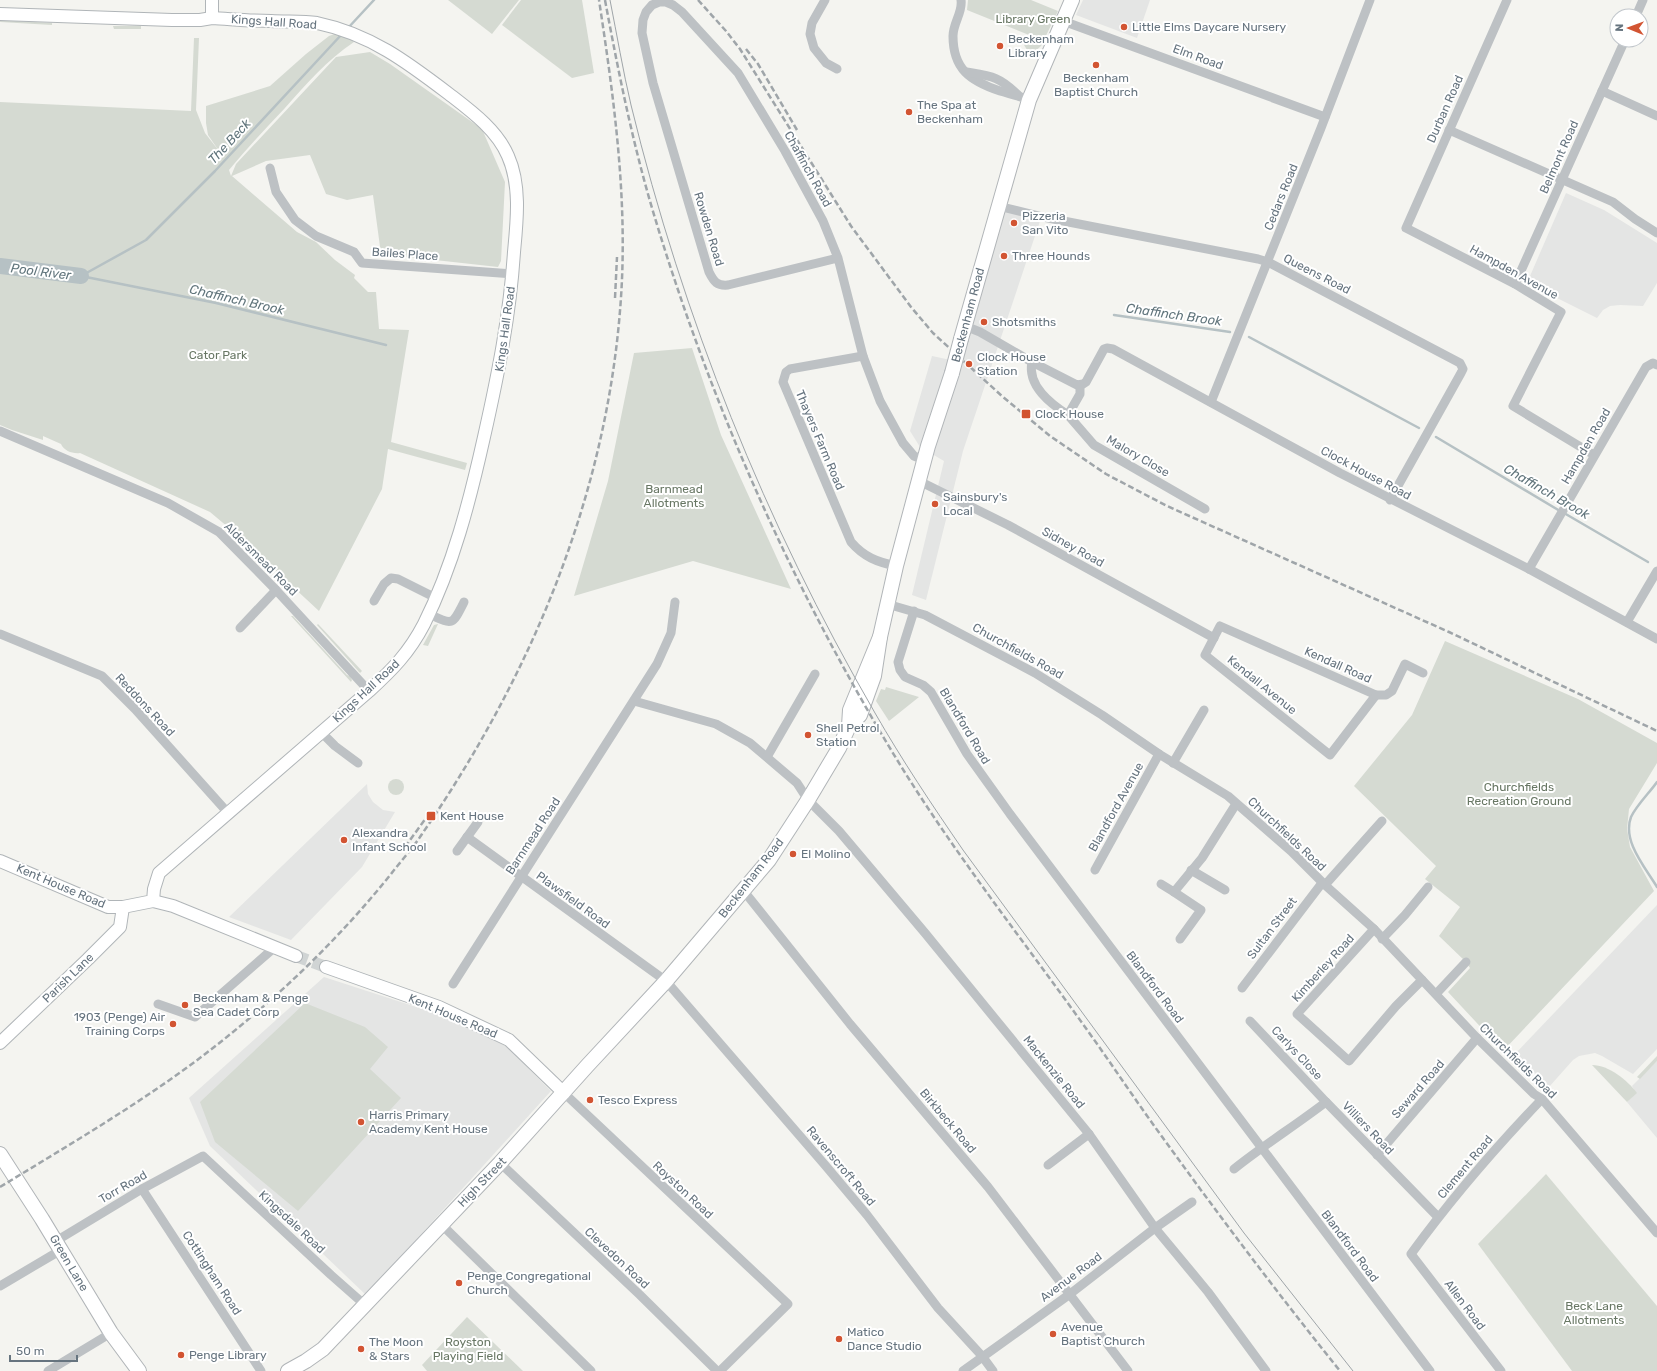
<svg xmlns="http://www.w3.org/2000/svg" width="1657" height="1371" font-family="Rubik,sans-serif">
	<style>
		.built { fill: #e4e5e4 }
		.green { fill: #d5dad2 }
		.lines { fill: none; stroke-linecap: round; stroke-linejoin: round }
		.stream { stroke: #b6c1c4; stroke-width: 2.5 }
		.river { stroke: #b6c1c4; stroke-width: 16 }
		.secondary-tunnel { stroke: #d0d4d4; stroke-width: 12; stroke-dasharray: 12 6; stroke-linecap: butt }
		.secondary-casing { stroke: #b0b5b8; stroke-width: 14 }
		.primary-casing { stroke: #b1b5b8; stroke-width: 16 }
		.street { stroke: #bdc1c4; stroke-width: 9 }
		.secondary { stroke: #fff; stroke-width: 12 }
		.primary { stroke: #fff; stroke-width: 14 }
		.tram { stroke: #9fa5a9; stroke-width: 1 }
		.rail { stroke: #9fa5a9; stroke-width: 2.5; stroke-dasharray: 6 3; stroke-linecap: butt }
		.primary-bridge-casing { stroke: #b1b5b8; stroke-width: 16; stroke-linecap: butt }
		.primary-bridge { stroke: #fff; stroke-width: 14 }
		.poi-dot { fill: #d25432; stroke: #fff; stroke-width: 1.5 }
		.labels { text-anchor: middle; stroke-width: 4; stroke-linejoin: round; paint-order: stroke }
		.park-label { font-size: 12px; fill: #687764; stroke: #fff }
		.street-label { font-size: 12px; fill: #66747f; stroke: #fff }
		.poi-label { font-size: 12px; fill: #66747f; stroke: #fff; text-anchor: start }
		.water-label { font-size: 13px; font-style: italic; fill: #61757c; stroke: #fff }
	</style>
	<rect width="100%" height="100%" fill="#f4f4f0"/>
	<g class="built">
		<polygon points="1083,0 1150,0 1137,38 1076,15"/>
		<polygon points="1566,193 1604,210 1657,243 1657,283 1643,306 1620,305 1610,306 1603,310 1597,318 1527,283"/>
		<polygon points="1004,211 1040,221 963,451 926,600 912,595 944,461 920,447 910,431 932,356 960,362"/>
		<polygon points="367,784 368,794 373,802 383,810 395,812 362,867 291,940 229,917"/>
		<polygon points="1657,905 1657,1049 1633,1074 1602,1056 1595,1053 1579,1056 1573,1060 1549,1087 1515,1054"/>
		<polygon points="324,977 441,1015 506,1046 551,1091 366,1295 210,1146 189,1098"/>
		<polygon points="1657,1061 1657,1138 1627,1102 1636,1093 1632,1086"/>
	</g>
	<g class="green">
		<polygon points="448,0 519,0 492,34"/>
		<polygon points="521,0 582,0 594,73 572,78 502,25"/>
		<polygon points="968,0 1031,0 1058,11 1041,46 1032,54 1029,53 1024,45 1029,35 967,10"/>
		<polygon points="0,20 52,23 52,25 0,22"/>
		<polygon points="113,26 141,26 141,29 114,29"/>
		<path d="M 343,31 L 354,42 C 327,60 307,83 285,108 C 266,128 247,148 229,170 L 231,176 L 236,164 L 336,57 L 370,52 L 390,64 L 482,129 L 505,182 L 501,261 L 498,267 L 381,254 L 373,195 L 347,200 L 326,194 L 310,155 L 266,161 L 232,176 L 297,232 L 316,242 L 335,260 L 355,275 L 354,278 L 368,292 L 376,292 L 379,329 L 409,330 L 391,442 L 467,463 L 465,470 L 388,449 L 382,489 L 319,611 L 235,533 L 210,512 L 80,453 C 73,454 64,451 61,444 L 43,436 L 43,440 L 12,430 L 0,425 L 0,268 L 67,272 L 50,269 L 50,268 L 0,262 L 0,102 L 191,111 L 194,38 L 199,38 L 196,110 L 205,133 L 219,151 L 208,135 L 206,123 L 206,106 L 270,86 L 306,54 L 329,36 Z"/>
		<polygon points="692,348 721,435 791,589 693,561 574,596 608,481 634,353"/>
		<polygon points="291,616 293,616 347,675 350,676 352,680 351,682"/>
		<polygon points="318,624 362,671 360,673 317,625"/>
		<polygon points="438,624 428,646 423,645 434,625"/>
		<polygon points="1445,641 1578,699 1657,743 1657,763 1629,809 1627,829 1630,847 1654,891 1503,1051 1448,992 1470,968 1466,962 1439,936 1460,907 1425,879 1436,866 1354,786 1412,715"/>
		<polygon points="886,687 919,697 889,721 876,701 881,689 885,690"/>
		<circle cx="396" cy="787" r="8"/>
		<polygon points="305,1003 365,1027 388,1047 370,1069 401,1098 298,1211 215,1142 200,1102"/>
		<polygon points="1657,1056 1657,1061 1640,1079 1637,1077"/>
		<path d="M 1592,1065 C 1609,1065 1627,1080 1637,1093 L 1627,1102 Z"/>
		<polygon points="1546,1174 1657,1306 1657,1371 1572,1371 1478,1244"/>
		<polygon points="467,1317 523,1371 427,1371 422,1365"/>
	</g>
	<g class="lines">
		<g class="stream">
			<polyline points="348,28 374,0"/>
			<polyline points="81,276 146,240 215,171 342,34"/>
			<polyline points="81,276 216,303 386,345"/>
			<polyline points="1114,315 1230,332"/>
			<polyline points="1249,337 1419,428"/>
			<polyline points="1436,437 1560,511"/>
			<polyline points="1564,513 1648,562"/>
			<path d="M 1657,782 C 1650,792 1636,806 1631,817 C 1622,841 1645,867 1657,887"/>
		</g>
		<polyline class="river" points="0,266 81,276"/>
		<polyline class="secondary-tunnel" points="296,956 326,967"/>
		<defs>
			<g id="secondary">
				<path d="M 0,14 L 172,20 L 200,20 L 212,18 C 231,19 251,21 271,21 C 286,22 302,21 317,23 C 370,34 407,62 449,94 C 471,111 497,130 508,156 C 521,185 517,221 514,252 C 510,315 498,375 484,437 C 470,500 453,566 424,624 C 409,653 392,670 369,691 L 159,873 L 154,889 L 153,901 L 123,907 L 108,907 L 0,861"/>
				<polyline points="212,18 212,0"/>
				<polyline points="153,901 173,906 296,956"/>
				<polyline points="326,967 439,1007 509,1040 564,1093"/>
				<polyline points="0,1043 88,959 120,927 123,907"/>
			</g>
			<g id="primary">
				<polyline points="961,339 1029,100 1072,0"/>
				<polyline points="849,726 860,715 874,676 880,637 896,566 928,446 952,373"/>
				<polyline points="0,1154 42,1219 111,1333 139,1371"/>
				<polyline points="288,1371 306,1361 323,1349 500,1163 587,1066 666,981 769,860 808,800 839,748 849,726 850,710 880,637"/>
			</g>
		</defs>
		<use href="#secondary" class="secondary-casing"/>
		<use href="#primary" class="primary-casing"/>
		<g class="street">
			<polyline points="825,0 812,23 810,34 814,48 826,63 837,69"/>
			<path d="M 961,0 C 963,12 953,23 953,36 C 953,69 970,81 1000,91 C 1010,94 1020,96 1029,100"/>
			<polyline points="1507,0 1406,228 1515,284 1561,312 1513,406 1594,455"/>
			<polyline points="1636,16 1643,0"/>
			<polyline points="1063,21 1325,117"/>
			<path d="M 966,72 C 991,76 999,76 1018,95"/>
			<polyline points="1602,91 1657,116"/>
			<polyline points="1449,130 1613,202 1635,219 1657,233"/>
			<polyline points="270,168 276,192 295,220 316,236 354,252 362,263 513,274"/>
			<polyline points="998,206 1043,217 1258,259 1268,262 1460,363 1463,369 1461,373 1390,500"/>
			<path d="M 838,258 L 728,285 C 717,286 714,282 709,272 L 653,83 L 642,33 L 643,20 L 646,12 L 652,5 L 659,2 L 666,2 L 673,5 L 682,12 L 738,73 L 785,151 L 823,221 L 838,258 L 863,356 L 880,401 L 903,443 L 914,456 L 924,460"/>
			<polyline points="1515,284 1625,40"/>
			<polyline points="965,326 980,332 1032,362 1077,385 1083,384 1086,382 1104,349 1107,348 1113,349 1340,473 1529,569 1657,639"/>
			<path d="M 863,356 L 790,369 L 786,372 L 783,382 L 851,542 C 864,557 877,562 896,566"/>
			<path d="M 1032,362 C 1027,386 1051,404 1068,415 L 1080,394 L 1080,385"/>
			<polyline points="1211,402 1321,128 1370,0"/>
			<polyline points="1068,415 1094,445 1205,509"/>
			<polyline points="0,431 168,503 219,532 276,590 369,691"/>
			<polyline points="919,481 1008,525 1214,638"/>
			<polyline points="1529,569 1646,367 1653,363 1657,365"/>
			<polyline points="374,601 384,584 391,578 398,579 436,598"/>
			<polyline points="887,604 925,615 1035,673 1102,715 1159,754 1228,796 1291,851 1325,885 1374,929 1477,1038 1534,1094 1542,1099 1657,1233"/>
			<polyline points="914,611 898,662 900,670 905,677 923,685 931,692 967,754 1010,814 1430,1371"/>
			<path d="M 429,614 C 453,625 452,626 464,602"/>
			<polyline points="1627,622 1657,571"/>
			<polygon points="1220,626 1376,695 1330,755 1205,655"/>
			<polyline points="240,628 276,590"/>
			<polyline points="0,634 102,676 135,709 229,814"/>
			<polyline points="1376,695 1386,695 1392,691 1405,664 1423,673"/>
			<polyline points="634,701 716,724 750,743 797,783 808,800 839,831 925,933 1089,1134 1155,1228 1208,1292 1266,1371"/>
			<polyline points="321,732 335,746 358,763"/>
			<polyline points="767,757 815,674"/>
			<polyline points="1173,763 1204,710"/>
			<polyline points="467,837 666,981 825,1165 867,1215 938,1308 982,1356 993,1371"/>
			<polyline points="457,851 478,822"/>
			<polyline points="1095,870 1159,754"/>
			<polyline points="1191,870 1225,890"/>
			<polyline points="1161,884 1174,892"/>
			<polyline points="1325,885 1382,821"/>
			<polyline points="743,890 850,1024 988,1187 1128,1371"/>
			<polyline points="1374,929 1297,1014 1349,1061 1396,1006 1422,980"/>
			<polyline points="1180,939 1201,910 1174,892 1202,858 1236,804"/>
			<polyline points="1382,939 1405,915 1428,887"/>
			<polyline points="453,984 657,664 671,633 675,602"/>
			<polyline points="1242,988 1322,883"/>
			<polyline points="1436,994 1466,962"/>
			<polyline points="158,1004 195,1017 275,947"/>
			<polyline points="1250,1021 1326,1102"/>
			<polyline points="564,1093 788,1304 720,1371"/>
			<polyline points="1377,1155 1477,1038"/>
			<polyline points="500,1163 640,1295 717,1371"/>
			<polyline points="1048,1165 1089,1134"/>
			<path d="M 1234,1169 C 1264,1145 1296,1125 1326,1102 L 1438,1217"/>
			<polyline points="142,1189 261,1371"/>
			<polyline points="441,1224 591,1371"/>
			<polyline points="56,1241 142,1189 203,1156 331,1275 365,1305"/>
			<polyline points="0,1286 61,1250"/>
			<polyline points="48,1371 111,1333"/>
			<polyline points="963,1371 1070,1294 1155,1228 1192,1202"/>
			<path d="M 1501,1371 L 1411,1254 C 1451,1199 1495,1148 1542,1099"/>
		</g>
		<use href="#secondary" class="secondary"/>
		<use href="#primary" class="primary"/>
		<path class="tram" d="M 610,0 C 617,35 623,71 631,105 C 683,318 765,523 875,713 C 902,760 932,805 963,850 L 1244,1233 L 1353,1371"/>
		<g class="rail">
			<path d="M 605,0 C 618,70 632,140 652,208 C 710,403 793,590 899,763 C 957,857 1026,944 1090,1034 C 1115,1069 1138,1104 1163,1138 C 1220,1217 1279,1295 1340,1371"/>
			<polyline points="698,0 726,31 740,49 851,226 911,307 933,333 957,355 1003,397 1050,436 1106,474 1167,506 1449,632 1657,731"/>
			<polyline points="746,49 758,64 797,130"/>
			<polyline points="615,298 617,257"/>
			<polyline points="405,847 426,818"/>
			<path d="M 0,1187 C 82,1137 165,1089 239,1027 C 295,981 346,930 391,874 C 401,861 413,848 422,834 C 535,670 613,481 622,279 C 626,186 613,92 599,0"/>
		</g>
		<defs>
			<polyline id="primary-bridge" points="952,373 961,339"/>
		</defs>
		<use href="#primary-bridge" class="primary-bridge-casing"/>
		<use href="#primary-bridge" class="primary-bridge"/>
	</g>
	<g class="poi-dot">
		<circle cx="1124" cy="27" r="4"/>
		<circle cx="1000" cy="46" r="4"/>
		<circle cx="1096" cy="65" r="4"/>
		<circle cx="909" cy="112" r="4"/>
		<circle cx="1014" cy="223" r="4"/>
		<circle cx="1004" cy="256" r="4"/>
		<circle cx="984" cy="322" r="4"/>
		<circle cx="969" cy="364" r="4"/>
		<rect x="1021" y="409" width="10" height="10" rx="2"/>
		<circle cx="935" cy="504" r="4"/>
		<circle cx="808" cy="735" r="4"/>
		<rect x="426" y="811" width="10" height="10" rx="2"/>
		<circle cx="344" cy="840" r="4"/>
		<circle cx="793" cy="854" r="4"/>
		<circle cx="185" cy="1005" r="4"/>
		<circle cx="173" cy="1024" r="4"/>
		<circle cx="590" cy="1100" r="4"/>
		<circle cx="361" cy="1122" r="4"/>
		<circle cx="459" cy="1283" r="4"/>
		<circle cx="1053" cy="1334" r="4"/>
		<circle cx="839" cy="1339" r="4"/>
		<circle cx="361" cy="1349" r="4"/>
		<circle cx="181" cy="1355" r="4"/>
	</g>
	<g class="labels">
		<g class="park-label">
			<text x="1033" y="23">Library Green</text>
			<text x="218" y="359">Cator Park</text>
			<text x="674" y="493">Barnmead<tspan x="674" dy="14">Allotments</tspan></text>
			<text x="1519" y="791">Churchfields<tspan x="1519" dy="14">Recreation Ground</tspan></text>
			<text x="1594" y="1310">Beck Lane<tspan x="1594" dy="14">Allotments</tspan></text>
			<text x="468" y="1346">Royston<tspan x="468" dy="14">Playing Field</tspan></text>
		</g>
		<g class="street-label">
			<text transform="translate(274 22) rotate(4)" y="4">Kings Hall Road</text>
			<text transform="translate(1198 57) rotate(20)" y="4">Elm Road</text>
			<text transform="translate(1445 109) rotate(-66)" y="4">Durban Road</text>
			<text transform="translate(1559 157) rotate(-66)" y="4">Belmont Road</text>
			<text transform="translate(808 169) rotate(61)" y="4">Chaffinch Road</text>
			<text transform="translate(1281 197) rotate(-68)" y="4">Cedars Road</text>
			<text transform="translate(709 229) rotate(73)" y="4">Rowden Road</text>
			<text transform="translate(405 254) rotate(4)" y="4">Bailes Place</text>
			<text transform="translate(1514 272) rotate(29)" y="4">Hampden Avenue</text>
			<text transform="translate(1317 274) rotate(27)" y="4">Queens Road</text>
			<text transform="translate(968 315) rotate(-75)" y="4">Beckenham Road</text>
			<text transform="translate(505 329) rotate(-82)" y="4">Kings Hall Road</text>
			<text transform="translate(820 440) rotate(67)" y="4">Thayers Farm Road</text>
			<text transform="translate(1586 446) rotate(-60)" y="4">Hampden Road</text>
			<text transform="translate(1138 456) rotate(30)" y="4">Malory Close</text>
			<text transform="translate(1366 473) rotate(28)" y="4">Clock House Road</text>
			<text transform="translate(1073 547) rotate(29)" y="4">Sidney Road</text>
			<text transform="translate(261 559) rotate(45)" y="4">Aldersmead Road</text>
			<text transform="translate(1018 651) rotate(29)" y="4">Churchfields Road</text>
			<text transform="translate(1338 665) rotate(24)" y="4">Kendall Road</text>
			<text transform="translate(1262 685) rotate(39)" y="4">Kendall Avenue</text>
			<text transform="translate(366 691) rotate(-43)" y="4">Kings Hall Road</text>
			<text transform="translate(145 705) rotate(47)" y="4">Reddons Road</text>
			<text transform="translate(965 726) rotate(59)" y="4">Blandford Road</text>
			<text transform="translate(1116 807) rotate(-61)" y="4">Blandford Avenue</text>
			<text transform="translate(1287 834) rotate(43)" y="4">Churchfields Road</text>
			<text transform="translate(533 836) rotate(-57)" y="4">Barnmead Road</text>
			<text transform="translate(751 878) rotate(-52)" y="4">Beckenham Road</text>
			<text transform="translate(61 886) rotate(23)" y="4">Kent House Road</text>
			<text transform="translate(573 900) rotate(36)" y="4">Plawsfield Road</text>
			<text transform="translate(1272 928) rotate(-53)" y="4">Sultan Street</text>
			<text transform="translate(1323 968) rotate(-48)" y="4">Kimberley Road</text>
			<text transform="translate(68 978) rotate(-44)" y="4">Parish Lane</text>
			<text transform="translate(1155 987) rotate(53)" y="4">Blandford Road</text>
			<text transform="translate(453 1016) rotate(23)" y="4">Kent House Road</text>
			<text transform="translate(1297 1053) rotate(47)" y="4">Carlys Close</text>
			<text transform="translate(1518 1061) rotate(44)" y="4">Churchfields Road</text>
			<text transform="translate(1054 1072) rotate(51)" y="4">Mackenzie Road</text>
			<text transform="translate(1418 1089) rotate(-49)" y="4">Seward Road</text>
			<text transform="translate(948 1121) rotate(50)" y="4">Birkbeck Road</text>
			<text transform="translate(1368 1128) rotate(46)" y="4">Villiers Road</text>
			<text transform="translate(841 1166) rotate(50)" y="4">Ravenscroft Road</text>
			<text transform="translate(1465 1167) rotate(-50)" y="4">Clement Road</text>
			<text transform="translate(482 1182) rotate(-46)" y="4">High Street</text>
			<text transform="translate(123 1187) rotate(-30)" y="4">Torr Road</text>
			<text transform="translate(683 1190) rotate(43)" y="4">Royston Road</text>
			<text transform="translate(292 1222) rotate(43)" y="4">Kingsdale Road</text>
			<text transform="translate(1350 1246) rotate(53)" y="4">Blandford Road</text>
			<text transform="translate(617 1258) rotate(43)" y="4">Clevedon Road</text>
			<text transform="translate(69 1263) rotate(59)" y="4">Green Lane</text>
			<text transform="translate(212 1273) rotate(57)" y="4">Cottingham Road</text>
			<text transform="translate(1071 1277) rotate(-37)" y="4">Avenue Road</text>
			<text transform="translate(1465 1305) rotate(53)" y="4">Allen Road</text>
		</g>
		<g class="poi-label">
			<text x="1132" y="31">Little Elms Daycare Nursery</text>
			<text x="1008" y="43">Beckenham<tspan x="1008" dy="14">Library</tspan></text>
			<text x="1096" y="82" text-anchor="middle">Beckenham<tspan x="1096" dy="14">Baptist Church</tspan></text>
			<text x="917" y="109">The Spa at<tspan x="917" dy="14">Beckenham</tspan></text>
			<text x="1022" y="220">Pizzeria<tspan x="1022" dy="14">San Vito</tspan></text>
			<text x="1012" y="260">Three Hounds</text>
			<text x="992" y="326">Shotsmiths</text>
			<text x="977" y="361">Clock House<tspan x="977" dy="14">Station</tspan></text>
			<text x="1035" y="418">Clock House</text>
			<text x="943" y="501">Sainsbury's<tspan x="943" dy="14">Local</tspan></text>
			<text x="816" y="732">Shell Petrol<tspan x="816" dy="14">Station</tspan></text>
			<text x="440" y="820">Kent House</text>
			<text x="352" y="837">Alexandra<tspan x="352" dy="14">Infant School</tspan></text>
			<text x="801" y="858">El Molino</text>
			<text x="193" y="1002">Beckenham &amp; Penge<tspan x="193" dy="14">Sea Cadet Corp</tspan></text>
			<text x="165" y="1021" text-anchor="end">1903 (Penge) Air<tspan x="165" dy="14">Training Corps</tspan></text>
			<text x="598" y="1104">Tesco Express</text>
			<text x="369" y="1119">Harris Primary<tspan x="369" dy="14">Academy Kent House</tspan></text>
			<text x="467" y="1280">Penge Congregational<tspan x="467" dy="14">Church</tspan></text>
			<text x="1061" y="1331">Avenue<tspan x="1061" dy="14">Baptist Church</tspan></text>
			<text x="847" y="1336">Matico<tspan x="847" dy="14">Dance Studio</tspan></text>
			<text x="369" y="1346">The Moon<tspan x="369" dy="14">&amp; Stars</tspan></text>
			<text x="189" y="1359">Penge Library</text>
		</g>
		<g class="water-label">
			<text transform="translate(229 141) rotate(-47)" y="5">The Beck</text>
			<text transform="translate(41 271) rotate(7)" y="5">Pool River</text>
			<text transform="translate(237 299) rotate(13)" y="5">Chaffinch Brook</text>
			<text transform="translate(1174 314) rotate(8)" y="5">Chaffinch Brook</text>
			<text transform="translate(1547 491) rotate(30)" y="5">Chaffinch Brook</text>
		</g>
	</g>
	<g transform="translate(1629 28) rotate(271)"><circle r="19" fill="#ffffff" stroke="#c2c7cc"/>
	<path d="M0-3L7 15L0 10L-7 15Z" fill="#d25432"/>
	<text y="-6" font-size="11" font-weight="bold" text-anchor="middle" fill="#66747f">N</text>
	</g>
	<path d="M10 1355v6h67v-6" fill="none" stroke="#66747f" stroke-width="2"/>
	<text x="16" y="1355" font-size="12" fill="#66747f" stroke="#ffffff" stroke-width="3" paint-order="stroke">50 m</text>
</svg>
